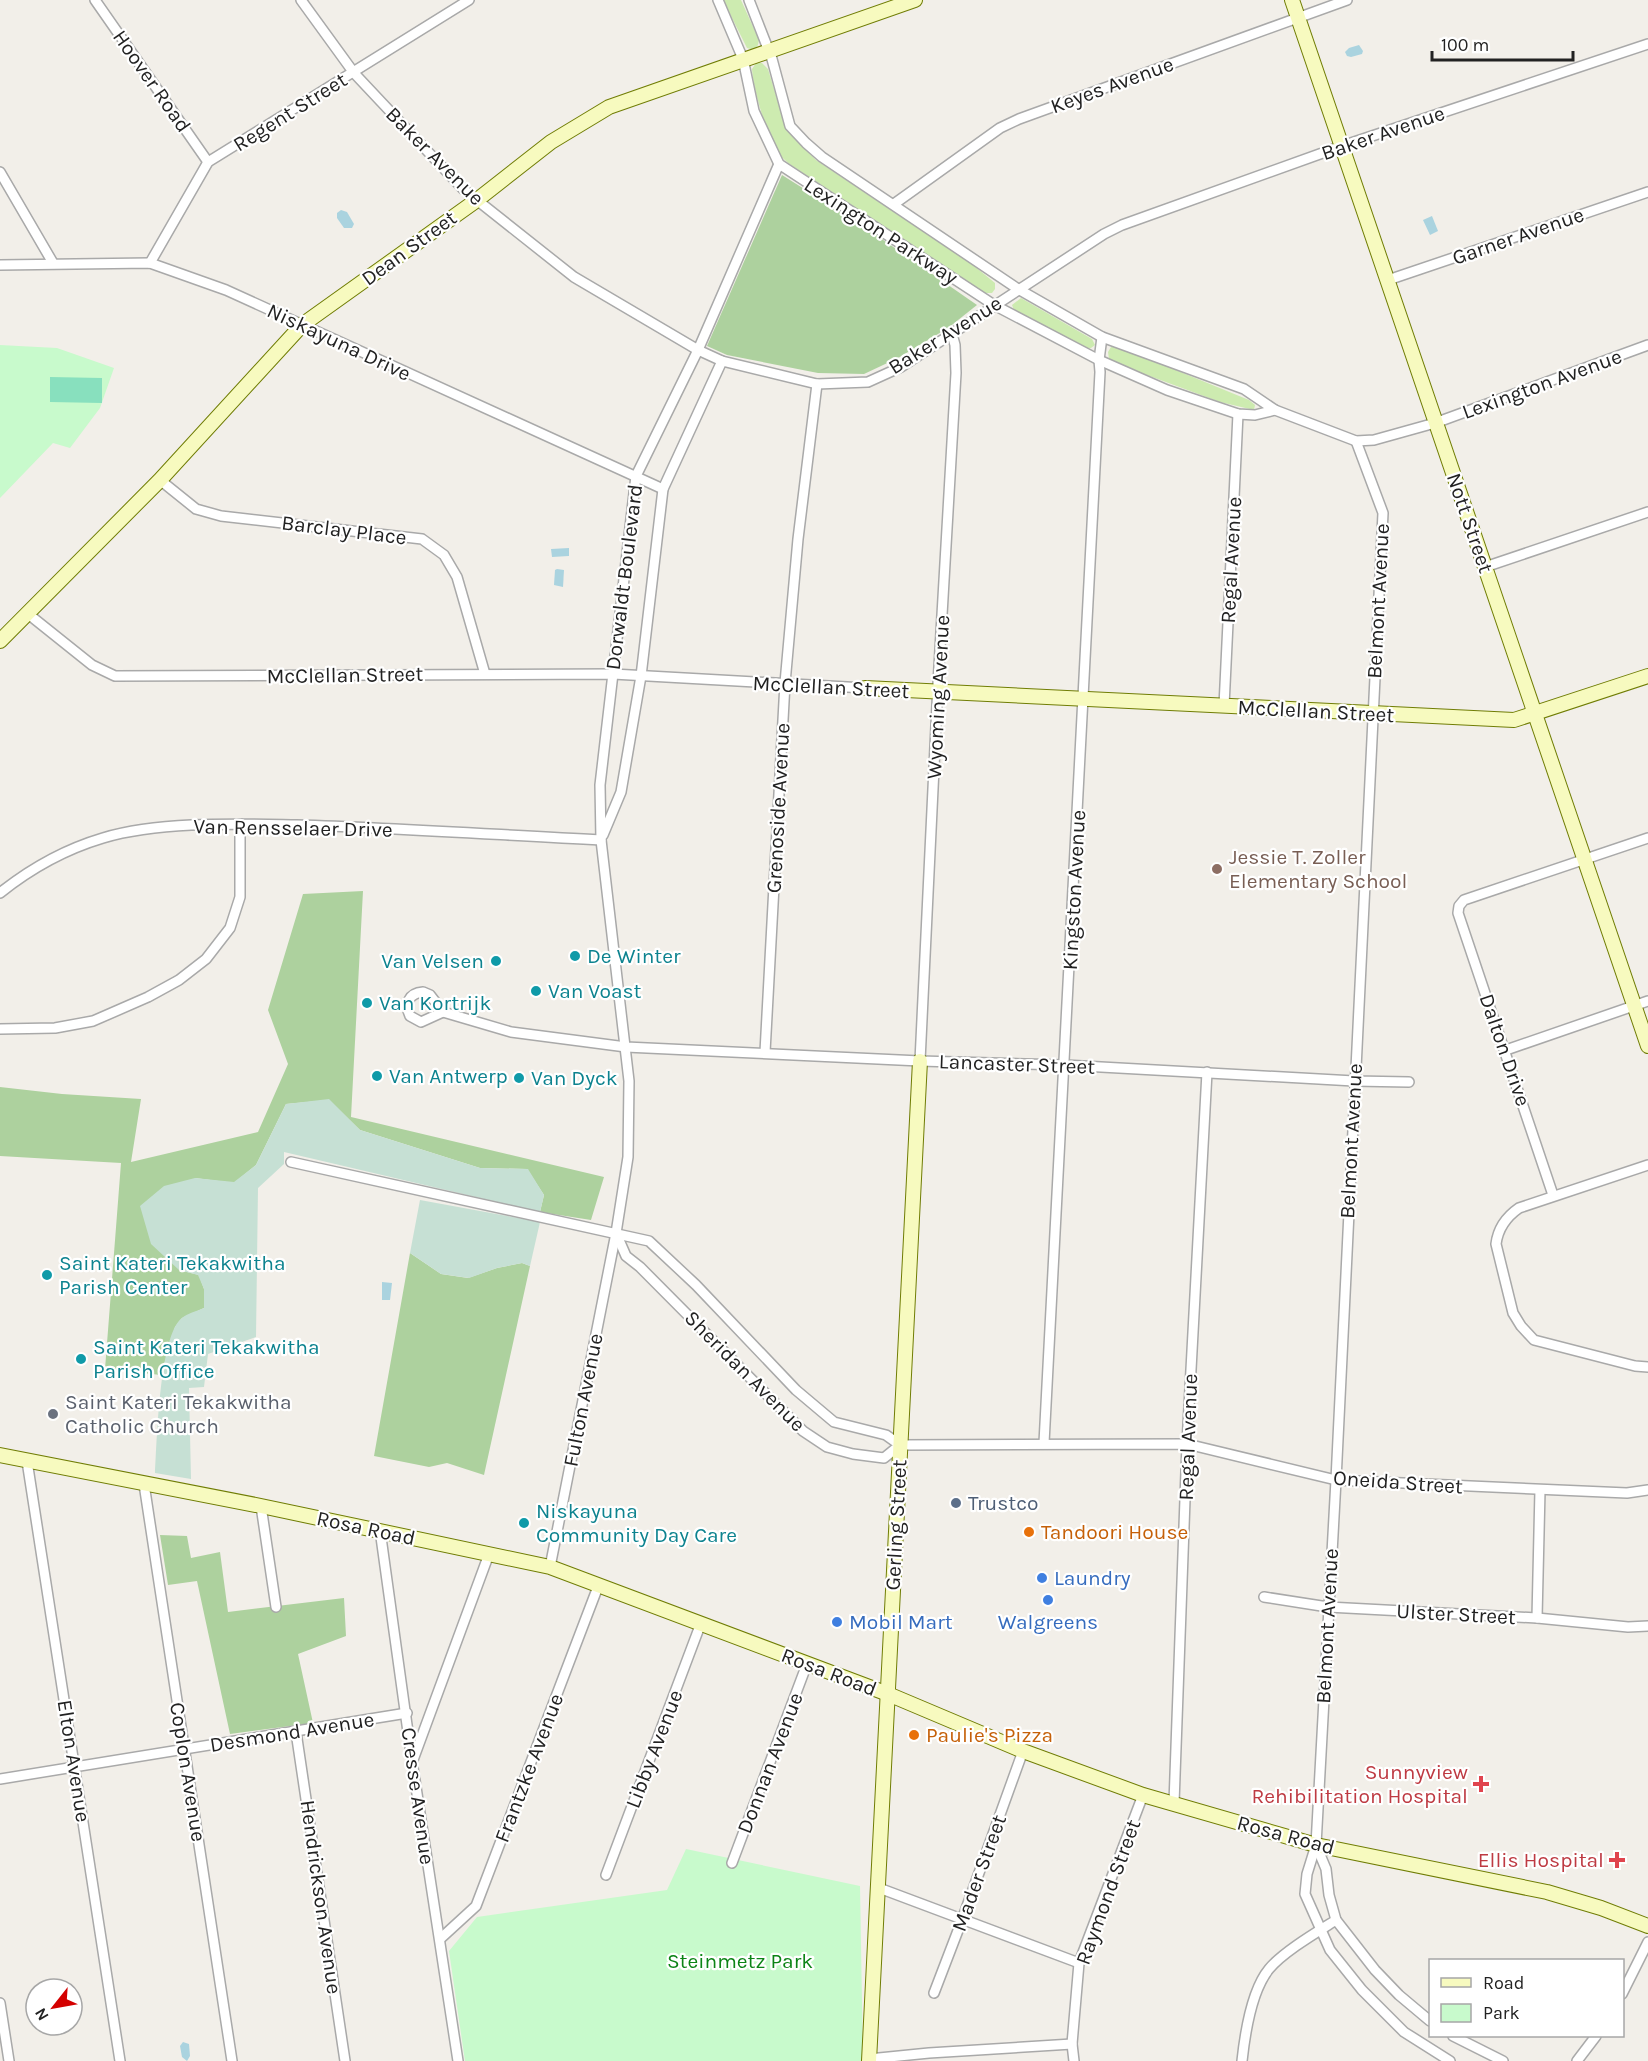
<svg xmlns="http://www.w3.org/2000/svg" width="1648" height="2061" font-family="Karla,sans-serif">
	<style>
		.grass { fill: #cdebb0 }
		.forest { fill: #add19e }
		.wetland { fill: #c6e0d4 }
		.park { fill: #c8facc }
		.pitch { fill: #88e0be }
		.water { fill: #aad3df }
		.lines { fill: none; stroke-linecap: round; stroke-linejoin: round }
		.street-casing { stroke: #a9a9a9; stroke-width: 12 }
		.secondary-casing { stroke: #707d05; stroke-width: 16 }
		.street { stroke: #fff; stroke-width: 9 }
		.secondary { stroke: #f7fabf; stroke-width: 14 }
		.education-dot { fill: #8d6e63; stroke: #fff; stroke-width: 2 }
		.culture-dot { fill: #0f9aa8; stroke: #fff; stroke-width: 2 }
		.worship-dot { fill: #6b7280; stroke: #fff; stroke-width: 2 }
		.service-dot { fill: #5c6f8a; stroke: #fff; stroke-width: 2 }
		.food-dot { fill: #e8710a; stroke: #fff; stroke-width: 2 }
		.shop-dot { fill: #3f7fe0; stroke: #fff; stroke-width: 2 }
		.health-dot { fill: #e0444e; stroke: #fff; stroke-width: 2 }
		.labels { text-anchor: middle; stroke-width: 4.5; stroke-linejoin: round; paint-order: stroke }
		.street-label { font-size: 21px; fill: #222; stroke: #fff }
		.education-label { font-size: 21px; fill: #785e54; stroke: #fff; text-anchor: start }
		.culture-label { font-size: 21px; fill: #0d838f; stroke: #fff; text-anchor: start }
		.worship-label { font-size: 21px; fill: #5b616d; stroke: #fff; text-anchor: start }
		.service-label { font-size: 21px; fill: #4e5e75; stroke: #fff; text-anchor: start }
		.food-label { font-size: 21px; fill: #c56008; stroke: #fff; text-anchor: start }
		.shop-label { font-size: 21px; fill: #366cbe; stroke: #fff; text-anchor: start }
		.health-label { font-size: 21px; fill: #be3a42; stroke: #fff; text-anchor: end }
		.park-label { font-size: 21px; fill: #0c8416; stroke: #fff }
	</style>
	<rect width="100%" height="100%" fill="#f2efe9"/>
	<g class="grass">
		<polygon points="723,0 741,0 759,40 758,45 754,50 747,48"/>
		<path d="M 756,63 L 762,63 L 768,69 L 783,119 L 791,135 L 816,160 L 973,265 L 995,283 L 995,289 L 992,293 L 984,293 L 788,163 C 785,160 780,156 778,153 C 767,137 753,88 752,69 Z"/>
		<polygon points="1021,298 1092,339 1095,345 1091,348 1086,349 1014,310 1012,305"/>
		<polygon points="1117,346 1249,400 1255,405 1254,410 1220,402 1117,364 1109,359 1108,352 1111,347"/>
	</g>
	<g class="forest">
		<polygon points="782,175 863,226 977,305 948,328 898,358 864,374 818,373 727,355 707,346"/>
		<polygon points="363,891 351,1117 604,1177 591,1220 540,1212 544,1195 527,1169 480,1168 360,1130 329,1100 286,1104 256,1165 234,1183 195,1178 179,1270 199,1275 204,1289 204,1308 182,1318 175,1327 161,1375 105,1369 121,1163 0,1156 0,1087 62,1094 141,1099 131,1162 258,1132 288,1064 268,1010 303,894"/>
		<polygon points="410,1253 441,1274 468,1278 497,1268 522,1263 530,1266 484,1475 447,1463 429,1467 374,1456"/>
		<polygon points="160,1535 187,1536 191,1558 220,1552 228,1612 344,1598 346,1636 298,1654 313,1723 230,1734 197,1581 168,1585"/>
	</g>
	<g class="wetland">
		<path d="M 329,1099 L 360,1130 L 480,1168 L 528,1169 L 544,1195 L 540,1212 L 284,1152 L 284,1164 L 258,1188 L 256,1337 L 208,1354 L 204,1387 L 189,1388 L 191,1479 L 155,1473 C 157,1443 159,1335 182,1318 C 188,1313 197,1311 204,1308 L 204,1289 L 198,1275 L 179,1270 L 151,1244 L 140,1206 L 164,1186 L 195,1178 L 234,1182 L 256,1165 L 286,1104 Z"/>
		<polygon points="420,1200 540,1222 530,1266 522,1263 497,1268 469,1278 441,1274 410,1253"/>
	</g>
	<g class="park">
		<polygon points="0,345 57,348 114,368 100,408 70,448 53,443 0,498"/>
		<polygon points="686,1849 860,1886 863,2061 465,2061 449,1951 477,1917 667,1890"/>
	</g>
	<polygon class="pitch" points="50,377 102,378 102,403 50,402"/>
	<g class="water">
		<polygon points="1359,45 1363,51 1362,54 1351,57 1347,56 1345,52 1349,48"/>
		<polygon points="341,210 347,212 354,224 352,228 344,228 337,218 337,213"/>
		<polygon points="1432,216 1438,231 1430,235 1423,220"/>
		<polygon points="569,548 569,556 552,557 551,549"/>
		<polygon points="557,569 564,570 563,587 554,585 555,570"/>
		<polygon points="382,1282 392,1283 390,1300 382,1300"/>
		<polygon points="183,2042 189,2044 190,2056 187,2061 182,2057 180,2046"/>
	</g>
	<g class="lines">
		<defs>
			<g id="street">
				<polyline points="95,0 208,162"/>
				<polyline points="301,0 354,73 463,189 574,277 698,350 722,361 817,384 868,382 901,367 1104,234 1122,225 1342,146 1648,44"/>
				<polyline points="718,0 743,59 754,111 779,164 994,305 1099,360 1167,390 1238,414 1255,415 1275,410"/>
				<polyline points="749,0 772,59 790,126 806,143 822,157 1018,289 1102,337 1244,389 1275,410 1356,441 1374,440 1435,423 1648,345"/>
				<polyline points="0,172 53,263"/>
				<polyline points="894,204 1000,128 1019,119 1347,0"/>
				<polyline points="150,263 208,162 469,0"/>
				<polyline points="0,265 150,263 226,290 663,489"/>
				<polyline points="1388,280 1648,192"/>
				<polyline points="1356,441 1383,513 1336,1480 1316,1845 1307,1874 1305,1894 1330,1950 1362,1990 1404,2032 1450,2061"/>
				<polyline points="160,480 196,509 221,516 422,539 444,555 457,577 485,674"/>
				<polyline points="1485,567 1648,512"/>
				<polyline points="27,613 92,665 115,676 613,674 865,688"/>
				<polyline points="1224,706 1238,414"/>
				<polyline points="603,835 621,792 641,676 663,489 722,361"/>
				<path d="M 0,893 C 30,869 66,849 103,838 C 160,821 238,824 297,825 C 399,828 500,835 601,840"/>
				<path d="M 423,992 L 430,995 L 443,1012 L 421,1022 L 410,1016 C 404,1004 409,993 423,992 Z"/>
				<polyline points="443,1012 511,1032 626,1047 920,1061 1065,1065 1354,1081 1409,1082"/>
				<polyline points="0,1029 55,1028 93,1021 148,997 179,980 206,959 230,928 240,897 240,824"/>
				<polyline points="1506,1050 1648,1001"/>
				<polyline points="765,1052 785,683 798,539 817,384"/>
				<polyline points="920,1061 938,684 956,373 955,345 952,334"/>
				<polyline points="291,1162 649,1241 696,1285 796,1390 834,1422 886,1435 900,1445 1187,1444 1336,1480 1627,1493 1648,1490"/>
				<path d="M 1648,1165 L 1519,1208 C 1506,1217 1498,1228 1496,1244 L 1513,1313 L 1521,1326 L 1534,1340 L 1635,1366 L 1648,1367"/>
				<polyline points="1553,1195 1458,913 1459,906 1464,900 1648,838"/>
				<polyline points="616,1233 626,1256 640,1267 803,1431 827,1447 853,1454 884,1458 900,1445"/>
				<polyline points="1044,1443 1100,372 1099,360 1102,337"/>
				<polyline points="27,1461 120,2061"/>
				<polyline points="144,1484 232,2061"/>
				<polyline points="261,1506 276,1607"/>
				<polyline points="380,1530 412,1761 458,2061"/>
				<polyline points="550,1567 616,1233 628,1157 629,1081 601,840 600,785 636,476 698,350 779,164"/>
				<polyline points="1264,1597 1328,1607 1537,1618 1628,1627 1648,1626"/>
				<polyline points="1537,1618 1540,1490"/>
				<polyline points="296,1732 345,2061"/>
				<polyline points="413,1760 489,1554"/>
				<polyline points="0,1779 407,1713"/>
				<polyline points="1174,1803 1187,1444 1207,1072"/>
				<polyline points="1316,1845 1326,1869 1329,1895 1336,1920 1375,1970 1399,1995 1430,2021"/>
				<polyline points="732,1863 807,1664"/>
				<polyline points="606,1875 701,1623"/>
				<polyline points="879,1888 1079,1963"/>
				<polyline points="440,1939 476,1906 599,1584"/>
				<polyline points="934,1993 962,1920 1023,1751"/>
				<polyline points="1622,1994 1648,1942"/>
				<polyline points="0,2003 9,2061"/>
				<polyline points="1453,2036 1503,2061"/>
				<polyline points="869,2059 929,2053 1072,2044"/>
				<polyline points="1074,2061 1072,2044 1079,1963 1143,1795"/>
				<path d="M 1242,2061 C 1245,2033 1251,1991 1269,1969 C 1283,1952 1317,1932 1336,1920"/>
				<polyline points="1577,2061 1596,2036"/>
			</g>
			<g id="secondary">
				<polyline points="1292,0 1648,1046"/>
				<polyline points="0,641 160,480 302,325 477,200 551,142 609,107 915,0"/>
				<polyline points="865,688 1514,720 1648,676"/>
				<polyline points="0,1455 261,1506 550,1567 888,1694 1023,1751 1143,1795 1316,1845 1547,1892 1601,1908 1648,1926"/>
				<polyline points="869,2061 920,1061"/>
			</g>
		</defs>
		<use href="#street" class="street-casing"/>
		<use href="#secondary" class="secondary-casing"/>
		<use href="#street" class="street"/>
		<use href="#secondary" class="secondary"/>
	</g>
	<circle class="education-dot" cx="1217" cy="869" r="6"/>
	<g class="culture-dot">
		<circle cx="575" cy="956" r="6"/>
		<circle cx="496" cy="961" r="6"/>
		<circle cx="536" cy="991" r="6"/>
		<circle cx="367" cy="1003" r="6"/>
		<circle cx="377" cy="1076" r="6"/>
		<circle cx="519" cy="1078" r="6"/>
		<circle cx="47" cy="1275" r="6"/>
		<circle cx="81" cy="1359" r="6"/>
		<circle cx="524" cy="1523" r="6"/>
	</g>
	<circle class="worship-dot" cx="53" cy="1414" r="6"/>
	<circle class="service-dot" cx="956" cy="1503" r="6"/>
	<g class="food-dot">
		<circle cx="1029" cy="1532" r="6"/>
		<circle cx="914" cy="1735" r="6"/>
	</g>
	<g class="shop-dot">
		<circle cx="1042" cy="1578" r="6"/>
		<circle cx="1048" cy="1600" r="6"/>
		<circle cx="837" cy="1622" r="6"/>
	</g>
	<g class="health-dot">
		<path d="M1478 1775h6v6h6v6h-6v6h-6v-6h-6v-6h6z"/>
		<path d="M1614 1851h6v6h6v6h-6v6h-6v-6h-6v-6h6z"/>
	</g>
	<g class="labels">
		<g class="street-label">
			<text transform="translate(152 81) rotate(55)" y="7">Hoover Road</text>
			<text transform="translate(1112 85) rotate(-20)" y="7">Keyes Avenue</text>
			<text transform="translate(290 112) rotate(-32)" y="7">Regent Street</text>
			<text transform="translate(1383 133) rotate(-19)" y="7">Baker Avenue</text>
			<text transform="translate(435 156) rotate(45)" y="7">Baker Avenue</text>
			<text transform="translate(881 231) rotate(33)" y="7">Lexington Parkway</text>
			<text transform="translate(1518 236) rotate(-19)" y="7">Garner Avenue</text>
			<text transform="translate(409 248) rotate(-36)" y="7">Dean Street</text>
			<text transform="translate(945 335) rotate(-32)" y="7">Baker Avenue</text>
			<text transform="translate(339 342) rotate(25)" y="7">Niskayuna Drive</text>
			<text transform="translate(1542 384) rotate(-20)" y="7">Lexington Avenue</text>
			<text transform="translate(1470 523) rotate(71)" y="7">Nott Street</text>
			<text transform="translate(344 530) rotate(7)" y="7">Barclay Place</text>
			<text transform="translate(1231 560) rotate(-87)" y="7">Regal Avenue</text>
			<text transform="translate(624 577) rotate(-83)" y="7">Dorwaldt Boulevard</text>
			<text transform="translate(1378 601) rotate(-87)" y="7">Belmont Avenue</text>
			<text transform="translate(345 675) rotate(-1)" y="7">McClellan Street</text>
			<text transform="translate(831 687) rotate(3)" y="7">McClellan Street</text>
			<text transform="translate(938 697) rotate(-87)" y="7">Wyoming Avenue</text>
			<text transform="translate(1316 711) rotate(3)" y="7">McClellan Street</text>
			<text transform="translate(778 808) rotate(-87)" y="7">Grenoside Avenue</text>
			<text transform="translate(293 828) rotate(1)" y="7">Van Rensselaer Drive</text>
			<text transform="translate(1074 890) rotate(-87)" y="7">Kingston Avenue</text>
			<text transform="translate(1505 1050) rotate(71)" y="7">Dalton Drive</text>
			<text transform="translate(1017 1064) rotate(2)" y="7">Lancaster Street</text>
			<text transform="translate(1351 1141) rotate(-87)" y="7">Belmont Avenue</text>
			<text transform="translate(745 1371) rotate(45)" y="7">Sheridan Avenue</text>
			<text transform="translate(583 1400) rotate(-79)" y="7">Fulton Avenue</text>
			<text transform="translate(1188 1437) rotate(-88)" y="7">Regal Avenue</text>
			<text transform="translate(1398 1482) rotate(4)" y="7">Oneida Street</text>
			<text transform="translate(896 1525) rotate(-87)" y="7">Gerling Street</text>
			<text transform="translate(366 1528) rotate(12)" y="7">Rosa Road</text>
			<text transform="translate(1456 1614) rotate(3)" y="7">Ulster Street</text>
			<text transform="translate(1327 1626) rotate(-87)" y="7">Belmont Avenue</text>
			<text transform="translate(829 1672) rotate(21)" y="7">Rosa Road</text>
			<text transform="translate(292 1732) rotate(-9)" y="7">Desmond Avenue</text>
			<text transform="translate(654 1749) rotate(-69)" y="7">Libby Avenue</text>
			<text transform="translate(74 1761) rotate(81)" y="7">Elton Avenue</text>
			<text transform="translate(770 1763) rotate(-69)" y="7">Donnan Avenue</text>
			<text transform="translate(529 1768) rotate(-69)" y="7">Frantzke Avenue</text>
			<text transform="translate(188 1772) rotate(81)" y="7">Coplon Avenue</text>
			<text transform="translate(418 1796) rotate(82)" y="7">Cresse Avenue</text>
			<text transform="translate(1286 1835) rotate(15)" y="7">Rosa Road</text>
			<text transform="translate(979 1873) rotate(-70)" y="7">Mader Street</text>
			<text transform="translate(1108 1892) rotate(-70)" y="7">Raymond Street</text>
			<text transform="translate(321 1897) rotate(82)" y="7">Hendrickson Avenue</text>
		</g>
		<g class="education-label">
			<text x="1229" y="864">Jessie T. Zoller<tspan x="1229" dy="24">Elementary School</tspan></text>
		</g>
		<g class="culture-label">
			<text x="587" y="963">De Winter</text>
			<text x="484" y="968" text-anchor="end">Van Velsen</text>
			<text x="548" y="998">Van Voast</text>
			<text x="379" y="1010">Van Kortrijk</text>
			<text x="389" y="1083">Van Antwerp</text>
			<text x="531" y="1085">Van Dyck</text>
			<text x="59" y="1270">Saint Kateri Tekakwitha<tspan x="59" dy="24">Parish Center</tspan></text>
			<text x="93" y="1354">Saint Kateri Tekakwitha<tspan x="93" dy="24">Parish Office</tspan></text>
			<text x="536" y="1518">Niskayuna<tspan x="536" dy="24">Community Day Care</tspan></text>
		</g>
		<g class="worship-label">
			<text x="65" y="1409">Saint Kateri Tekakwitha<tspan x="65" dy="24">Catholic Church</tspan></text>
		</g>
		<g class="service-label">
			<text x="968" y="1510">Trustco</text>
		</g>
		<g class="food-label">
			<text x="1041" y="1539">Tandoori House</text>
			<text x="926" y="1742">Paulie's Pizza</text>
		</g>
		<g class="shop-label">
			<text x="1054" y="1585">Laundry</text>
			<text x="849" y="1629">Mobil Mart</text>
			<text x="1048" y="1629" text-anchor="middle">Walgreens</text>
		</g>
		<g class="health-label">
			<text x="1468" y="1779">Sunnyview<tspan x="1468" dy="24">Rehibilitation Hospital</tspan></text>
			<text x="1604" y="1867">Ellis Hospital</text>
		</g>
		<g class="park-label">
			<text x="740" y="1968">Steinmetz Park</text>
		</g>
	</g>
	<rect x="1429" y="1959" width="195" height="78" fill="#ffffff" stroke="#a7a7a7" stroke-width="1.5"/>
	<rect x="1441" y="1978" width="30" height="9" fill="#f7fabf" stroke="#a7a7a7" stroke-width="1.5"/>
	<text x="1483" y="1989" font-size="18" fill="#222222">Road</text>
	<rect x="1441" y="2004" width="30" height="18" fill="#c8facc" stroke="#a7a7a7" stroke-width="1.5"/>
	<text x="1483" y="2019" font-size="18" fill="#222222">Park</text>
	<g transform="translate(54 2007) rotate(239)"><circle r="28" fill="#ffffff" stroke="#a7a7a7" stroke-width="1.5"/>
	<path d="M0-4.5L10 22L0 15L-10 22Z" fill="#d40000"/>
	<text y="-9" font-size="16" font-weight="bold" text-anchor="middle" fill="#222222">N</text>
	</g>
	<path d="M1432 51v9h141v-9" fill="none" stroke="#222222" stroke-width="3"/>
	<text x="1441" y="51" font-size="18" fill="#222222" stroke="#ffffff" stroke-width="4.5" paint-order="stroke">100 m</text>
</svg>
